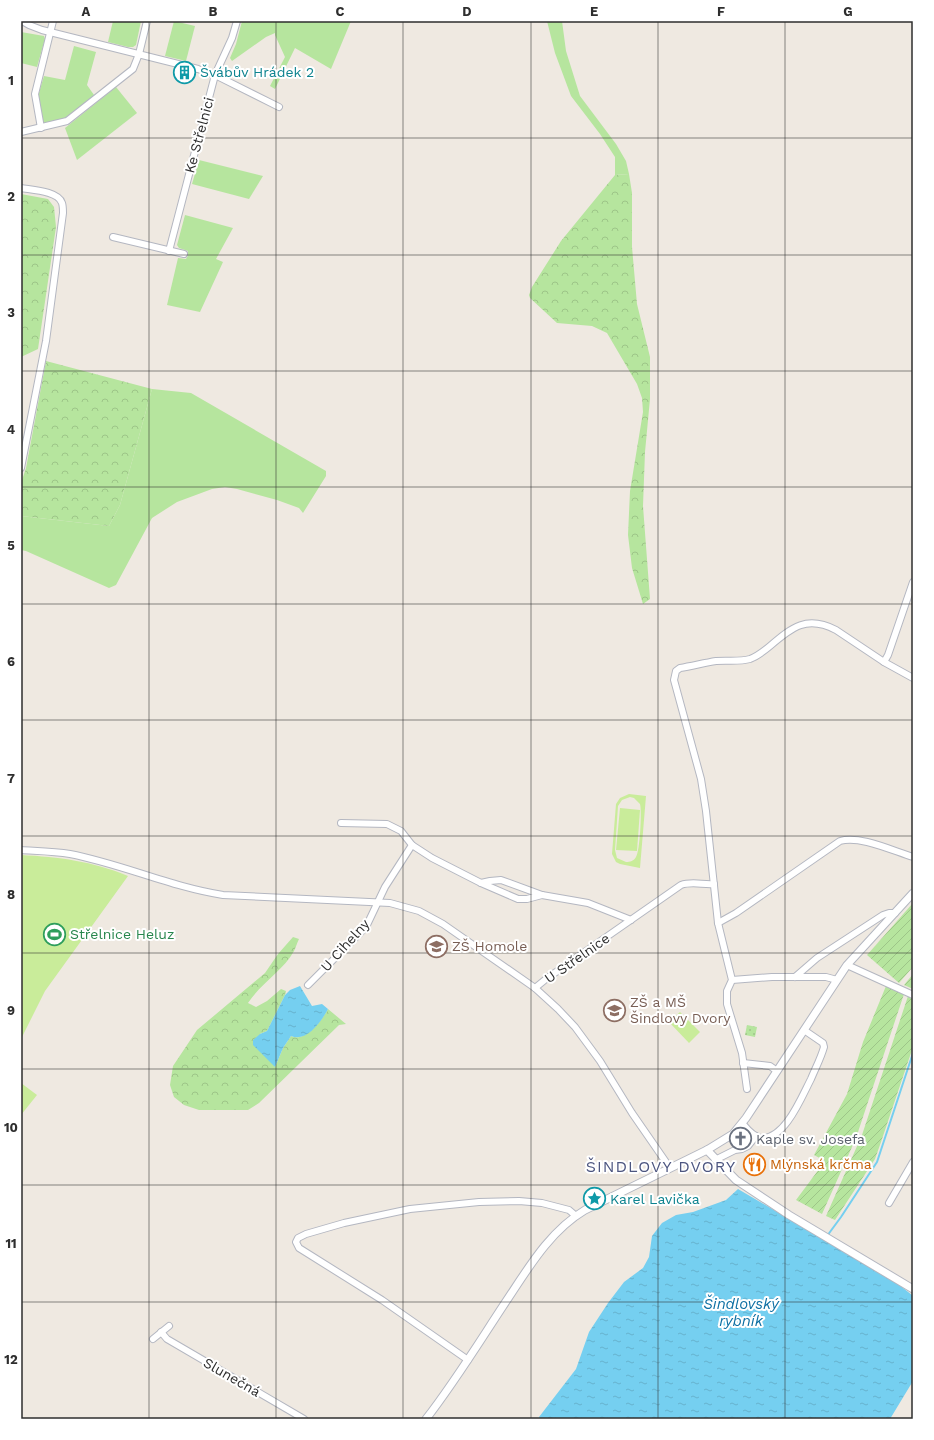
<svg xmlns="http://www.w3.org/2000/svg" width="934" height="1440" font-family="'Work Sans',sans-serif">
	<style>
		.grass { fill: #b6e59e }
		.forest { fill: url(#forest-crowns) }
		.park { fill: url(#park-dots) }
		.garden { fill: url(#garden-furrows) }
		.pitch { fill: #c9ec9a; fill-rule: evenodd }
		.water { fill: url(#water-ripples) }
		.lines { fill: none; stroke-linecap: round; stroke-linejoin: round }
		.stream { stroke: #75cff0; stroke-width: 2 }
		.minor-casing { stroke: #b4b7c1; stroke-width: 8 }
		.tertiary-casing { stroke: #b4b7c1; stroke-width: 9 }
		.minor { stroke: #fff; stroke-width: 6 }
		.tertiary { stroke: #fff; stroke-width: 7 }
		.grid { fill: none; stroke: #2e2e2e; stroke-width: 1; stroke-opacity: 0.55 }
		.labels { text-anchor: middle; stroke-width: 4; stroke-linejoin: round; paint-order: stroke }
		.culture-label { font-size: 14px; fill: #0d838f; stroke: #fff; text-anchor: start }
		.street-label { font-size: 14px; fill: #2e2e2e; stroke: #fff }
		.leisure-label { font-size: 14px; fill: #27864d; stroke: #fff; text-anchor: start }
		.education-label { font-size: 14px; fill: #785e54; stroke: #fff; text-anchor: start }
		.worship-label { font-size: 14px; fill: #5b616d; stroke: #fff; text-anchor: start }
		.food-label { font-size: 14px; fill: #c56008; stroke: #fff; text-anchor: start }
		.water-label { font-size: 15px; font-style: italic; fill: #0d6fa3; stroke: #fff }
		.quarter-label { font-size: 16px; letter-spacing: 1px; fill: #4d5680; stroke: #fff }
		.neatline { fill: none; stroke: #2e2e2e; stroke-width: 1.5 }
		.grid-label { font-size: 13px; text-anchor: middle; font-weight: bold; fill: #2e2e2e }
	</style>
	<defs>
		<pattern id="forest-crowns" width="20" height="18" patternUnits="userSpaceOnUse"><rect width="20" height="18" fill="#b6e59e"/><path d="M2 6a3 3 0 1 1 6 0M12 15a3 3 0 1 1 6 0" fill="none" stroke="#9dc588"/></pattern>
		<pattern id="park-dots" width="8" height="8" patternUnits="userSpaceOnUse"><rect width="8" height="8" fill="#b6e59e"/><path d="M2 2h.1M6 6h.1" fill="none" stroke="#9dc588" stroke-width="1.8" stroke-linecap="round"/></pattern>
		<pattern id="garden-furrows" width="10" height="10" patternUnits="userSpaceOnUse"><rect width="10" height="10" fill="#b6e59e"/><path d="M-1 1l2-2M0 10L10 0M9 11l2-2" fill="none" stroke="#9dc588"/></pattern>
		<pattern id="water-ripples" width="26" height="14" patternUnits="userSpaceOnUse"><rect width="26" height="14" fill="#75cff0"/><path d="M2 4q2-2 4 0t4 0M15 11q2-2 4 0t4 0" fill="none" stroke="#66b2ce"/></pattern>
	</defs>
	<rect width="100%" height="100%" fill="#efe9e1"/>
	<g class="grass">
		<polygon points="113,21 141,21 136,45 133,47 128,47 108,42"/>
		<polygon points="174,21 195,26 186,61 165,56"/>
		<polygon points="242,21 351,21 331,69 295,48 275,89 270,86 285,57 275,35 275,33 266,37 232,61 230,58 236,44"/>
		<polygon points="547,21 562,21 566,51 580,96 616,144 626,161 629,174 615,175 615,157 600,134 571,96 555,53"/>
		<polygon points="21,32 44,36 45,39 37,67 21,63"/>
		<path d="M 74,46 L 96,52 L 87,85 L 94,95 C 84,104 56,133 41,122 L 38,96 L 44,76 L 65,80 Z"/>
		<polygon points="116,87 137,113 77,160 65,128"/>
		<polygon points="199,160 263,176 249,199 192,184"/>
		<polygon points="185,215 233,228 216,259 223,262 200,312 167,305 178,258 186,259 187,257 188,256 187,255 188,251 179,248 177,245"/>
		<polygon points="152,389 191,393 326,471 326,476 303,513 299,508 277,500 237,489 225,487 212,489 177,502 152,518 116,585 109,588 26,551 21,550 21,516 109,526 120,505"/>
	</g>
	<g class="forest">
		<polygon points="629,174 632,193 632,247 637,304 650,357 650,399 645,452 643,506 650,599 643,604 632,568 628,535 630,491 643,412 642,398 637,384 607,333 592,326 557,323 530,298 529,295 532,287 561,241 615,175"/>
		<polygon points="21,194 48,199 54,207 56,227 38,349 21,357"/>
		<polygon points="46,361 152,389 120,505 109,526 21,516 21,483 26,468"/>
		<path d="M 293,937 L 299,939 C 297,943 296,947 294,951 C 283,971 261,983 248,1003 L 256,1007 L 267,1001 L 281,989 L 286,991 L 285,995 L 267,1031 L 260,1034 L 275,1067 L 283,1048 L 291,1036 C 305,1043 322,1020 328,1009 L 346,1024 L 339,1025 L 259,1103 L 248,1110 L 199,1110 L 184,1105 L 174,1097 L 170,1085 L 173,1066 L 197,1030 L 265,973 L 278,954 Z"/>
	</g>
	<polygon class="park" points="747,1025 757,1027 755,1037 745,1035"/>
	<g class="garden">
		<polygon points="913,903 913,967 899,983 867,955"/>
		<polygon points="913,974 913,989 904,985"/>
		<polygon points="886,986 904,994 856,1138 822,1214 796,1200 825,1161 814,1155 847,1094 863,1042"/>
		<polygon points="908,996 913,998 913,1047 881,1142 875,1159 835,1220 826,1216 862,1135"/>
	</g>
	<g class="pitch">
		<path d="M 629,794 L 646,796 L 640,868 L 620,864 L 616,862 L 612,854 L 616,804 L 620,798 ZM 630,797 L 634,798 L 640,804 C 642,811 640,851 636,857 C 634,861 630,862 626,862 L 617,858 L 615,850 L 618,806 L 622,800 Z"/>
		<polygon points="620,808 640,810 637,851 616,850"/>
		<path d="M 21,855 C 59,857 92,861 128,876 L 45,991 L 21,1039 Z"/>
		<polygon points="680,1012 700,1032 689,1043 669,1022"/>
		<polygon points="21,1083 37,1095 21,1115"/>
	</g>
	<g class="water">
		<path d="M 300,986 L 312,1006 L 322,1004 L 328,1009 C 322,1021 306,1043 291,1036 L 283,1048 L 275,1067 L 253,1045 L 253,1040 L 260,1034 L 267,1031 L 285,995 L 290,990 Z"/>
		<polygon points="738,1189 889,1277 912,1295 913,1381 890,1419 540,1419 539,1417 576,1369 589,1332 608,1303 624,1282 643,1268 649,1257 652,1236 662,1223 676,1215 693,1212 726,1200"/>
	</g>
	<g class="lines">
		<polyline class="stream" points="827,1236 841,1217 877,1162 913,1053"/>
		<defs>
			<g id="minor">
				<polyline points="22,21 29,25 42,30 198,69 215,75 279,107"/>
				<polyline points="41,128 35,94 53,21"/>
				<polyline points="21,132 67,121 133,69 139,54 147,21"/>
				<path d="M 21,188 C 32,190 58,191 62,203 C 63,206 63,210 63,213 L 46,341 L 21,468"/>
				<polyline points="113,237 184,254"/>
				<polyline points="169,251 215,75 232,38 237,21"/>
				<polyline points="884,662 888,655 913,582"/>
				<polyline points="341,823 387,824 401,831 412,845 432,858 481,883 518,899 527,899 542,895"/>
				<path d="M 21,850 C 37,851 54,851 70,854 C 122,864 171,887 223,895 L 390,903 L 419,911 L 443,924 L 535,988 L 558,1009 L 575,1027 L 600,1061 L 632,1113 L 670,1168"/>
				<polyline points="481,883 490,881 501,880 542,895 588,903 631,920"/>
				<path d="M 718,923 L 736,913 L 840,841 C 860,835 893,851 913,857"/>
				<polyline points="847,965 913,995"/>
				<polyline points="795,977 817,958 883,915 889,913 895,913"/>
				<polyline points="732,980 772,977 826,977 837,980"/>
				<polyline points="308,985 366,927 385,887 412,845"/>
				<path d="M 535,988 L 546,979 L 681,885 C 692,881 703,885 714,884"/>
				<polyline points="743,1063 770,1066 777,1071"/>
				<path d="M 747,1089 L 742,1053 L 727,1004 L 727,991 L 732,980 L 718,923 L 706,811 L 701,779 L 674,680 L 676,671 L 680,668 C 692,666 704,663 716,661 C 727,660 739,662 750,659 C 758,656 764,651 770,646 C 792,627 807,615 836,630 L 884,662 L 913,678"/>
				<path d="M 742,1123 C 747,1129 753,1137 761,1138 C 785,1140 802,1096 811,1079 C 815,1069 821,1058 824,1047 L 823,1043 L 804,1030"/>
				<polyline points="715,1160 735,1150 742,1149 748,1146 756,1136"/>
				<polyline points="889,1203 913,1162"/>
				<polyline points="161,1332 167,1339 304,1419"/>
				<polyline points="153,1339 169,1326"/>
				<polyline points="468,1360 382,1300 299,1248 296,1242 298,1238 306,1234 344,1223 410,1209 479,1202 519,1201 542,1203 569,1210 576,1216"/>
			</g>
			<g id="tertiary">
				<polyline points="707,1150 736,1180 789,1215 913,1289"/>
				<path d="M 426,1419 C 454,1383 478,1344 503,1306 C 526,1272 548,1232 585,1210 L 707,1150 L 733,1134 L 746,1118 L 847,965 L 913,893"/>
			</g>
		</defs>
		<use href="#minor" class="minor-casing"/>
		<use href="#tertiary" class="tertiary-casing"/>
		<use href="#minor" class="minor"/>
		<use href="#tertiary" class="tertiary"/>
	</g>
	<path class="grid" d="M 149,21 L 149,1419M 276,21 L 276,1419M 403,21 L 403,1419M 531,21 L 531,1419M 658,21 L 658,1419M 785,21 L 785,1419M 21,138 L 913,138M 21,255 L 913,255M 21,371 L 913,371M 21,487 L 913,487M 21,604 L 913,604M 21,720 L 913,720M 21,836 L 913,836M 21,953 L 913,953M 21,1069 L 913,1069M 21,1185 L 913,1185M 21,1302 L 913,1302"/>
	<defs>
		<symbol id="building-ring" viewBox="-11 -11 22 22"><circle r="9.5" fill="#fff" stroke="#0f9aa8" stroke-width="1.5"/><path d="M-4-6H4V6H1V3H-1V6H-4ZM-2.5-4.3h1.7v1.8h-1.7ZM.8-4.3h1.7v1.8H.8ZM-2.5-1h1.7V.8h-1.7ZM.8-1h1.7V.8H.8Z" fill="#0f9aa8"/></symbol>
		<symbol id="stadium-ring" viewBox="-11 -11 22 22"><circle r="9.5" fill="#fff" stroke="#2e9e5b" stroke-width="1.5"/><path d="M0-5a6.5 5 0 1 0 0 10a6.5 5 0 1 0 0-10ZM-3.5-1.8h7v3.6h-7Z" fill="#2e9e5b"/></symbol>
		<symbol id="school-ring" viewBox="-11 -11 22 22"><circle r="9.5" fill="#fff" stroke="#8d6e63" stroke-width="1.5"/><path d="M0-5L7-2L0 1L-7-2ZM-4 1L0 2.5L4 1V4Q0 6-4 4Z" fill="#8d6e63"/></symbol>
		<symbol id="church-ring" viewBox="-11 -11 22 22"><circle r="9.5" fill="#fff" stroke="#6b7280" stroke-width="1.5"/><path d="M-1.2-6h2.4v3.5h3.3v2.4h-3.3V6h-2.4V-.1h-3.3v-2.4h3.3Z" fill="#6b7280"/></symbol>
		<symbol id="restaurant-ring" viewBox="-11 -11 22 22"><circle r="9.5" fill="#fff" stroke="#e8710a" stroke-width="1.5"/><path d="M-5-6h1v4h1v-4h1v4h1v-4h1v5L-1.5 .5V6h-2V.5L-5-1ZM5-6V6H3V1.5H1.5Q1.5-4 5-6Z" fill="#e8710a"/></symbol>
		<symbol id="sight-ring" viewBox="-11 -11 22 22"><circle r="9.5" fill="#fff" stroke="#0f9aa8" stroke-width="1.5"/><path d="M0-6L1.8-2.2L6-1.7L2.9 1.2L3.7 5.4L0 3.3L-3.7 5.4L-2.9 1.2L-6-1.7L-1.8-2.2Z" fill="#0f9aa8"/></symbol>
	</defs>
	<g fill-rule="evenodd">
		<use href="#building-ring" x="172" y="60" width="25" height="25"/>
		<use href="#stadium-ring" x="42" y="922" width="25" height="25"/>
		<use href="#school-ring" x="424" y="934" width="25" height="25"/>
		<use href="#school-ring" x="602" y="998" width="25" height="25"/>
		<use href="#church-ring" x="728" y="1126" width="25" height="25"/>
		<use href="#restaurant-ring" x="742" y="1152" width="25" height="25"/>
		<use href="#sight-ring" x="582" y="1186" width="25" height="25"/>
	</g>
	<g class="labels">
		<g class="culture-label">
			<text x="200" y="77">Švábův Hrádek 2</text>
			<text x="610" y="1204">Karel Lavička</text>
		</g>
		<g class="street-label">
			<text transform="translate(199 135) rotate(-75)" y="5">Ke Střelnici</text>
			<text transform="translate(345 945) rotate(-48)" y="5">U Cihelny</text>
			<text transform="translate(577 958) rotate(-35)" y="5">U Střelnice</text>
			<text transform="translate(232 1377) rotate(30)" y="5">Slunečná</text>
		</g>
		<g class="leisure-label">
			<text x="70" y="939">Střelnice Heluz</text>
		</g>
		<g class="education-label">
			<text x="452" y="951">ZŠ Homole</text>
			<text x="630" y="1007">ZŠ a MŠ<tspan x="630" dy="16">Šindlovy Dvory</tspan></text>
		</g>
		<g class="worship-label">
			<text x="756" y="1144">Kaple sv. Josefa</text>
		</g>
		<g class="food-label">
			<text x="770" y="1169">Mlýnská krčma</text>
		</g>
		<g class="water-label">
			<text x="741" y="1309">Šindlovský<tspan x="741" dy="17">rybník</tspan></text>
		</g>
		<g class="quarter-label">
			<text x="661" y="1172">ŠINDLOVY DVORY</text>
		</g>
	</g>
	<rect width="934" height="1440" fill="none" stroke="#ffffff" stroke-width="44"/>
	<rect x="22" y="22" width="890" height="1396" class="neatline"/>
	<g class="grid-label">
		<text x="86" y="16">A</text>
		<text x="213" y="16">B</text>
		<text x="340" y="16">C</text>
		<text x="467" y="16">D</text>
		<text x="594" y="16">E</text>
		<text x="721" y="16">F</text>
		<text x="848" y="16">G</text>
		<text x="11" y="85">1</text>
		<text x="11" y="201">2</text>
		<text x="11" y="317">3</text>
		<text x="11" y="434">4</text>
		<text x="11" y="550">5</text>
		<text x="11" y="666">6</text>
		<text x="11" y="783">7</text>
		<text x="11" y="899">8</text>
		<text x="11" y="1015">9</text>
		<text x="11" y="1132">10</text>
		<text x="11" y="1248">11</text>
		<text x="11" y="1364">12</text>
	</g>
</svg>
